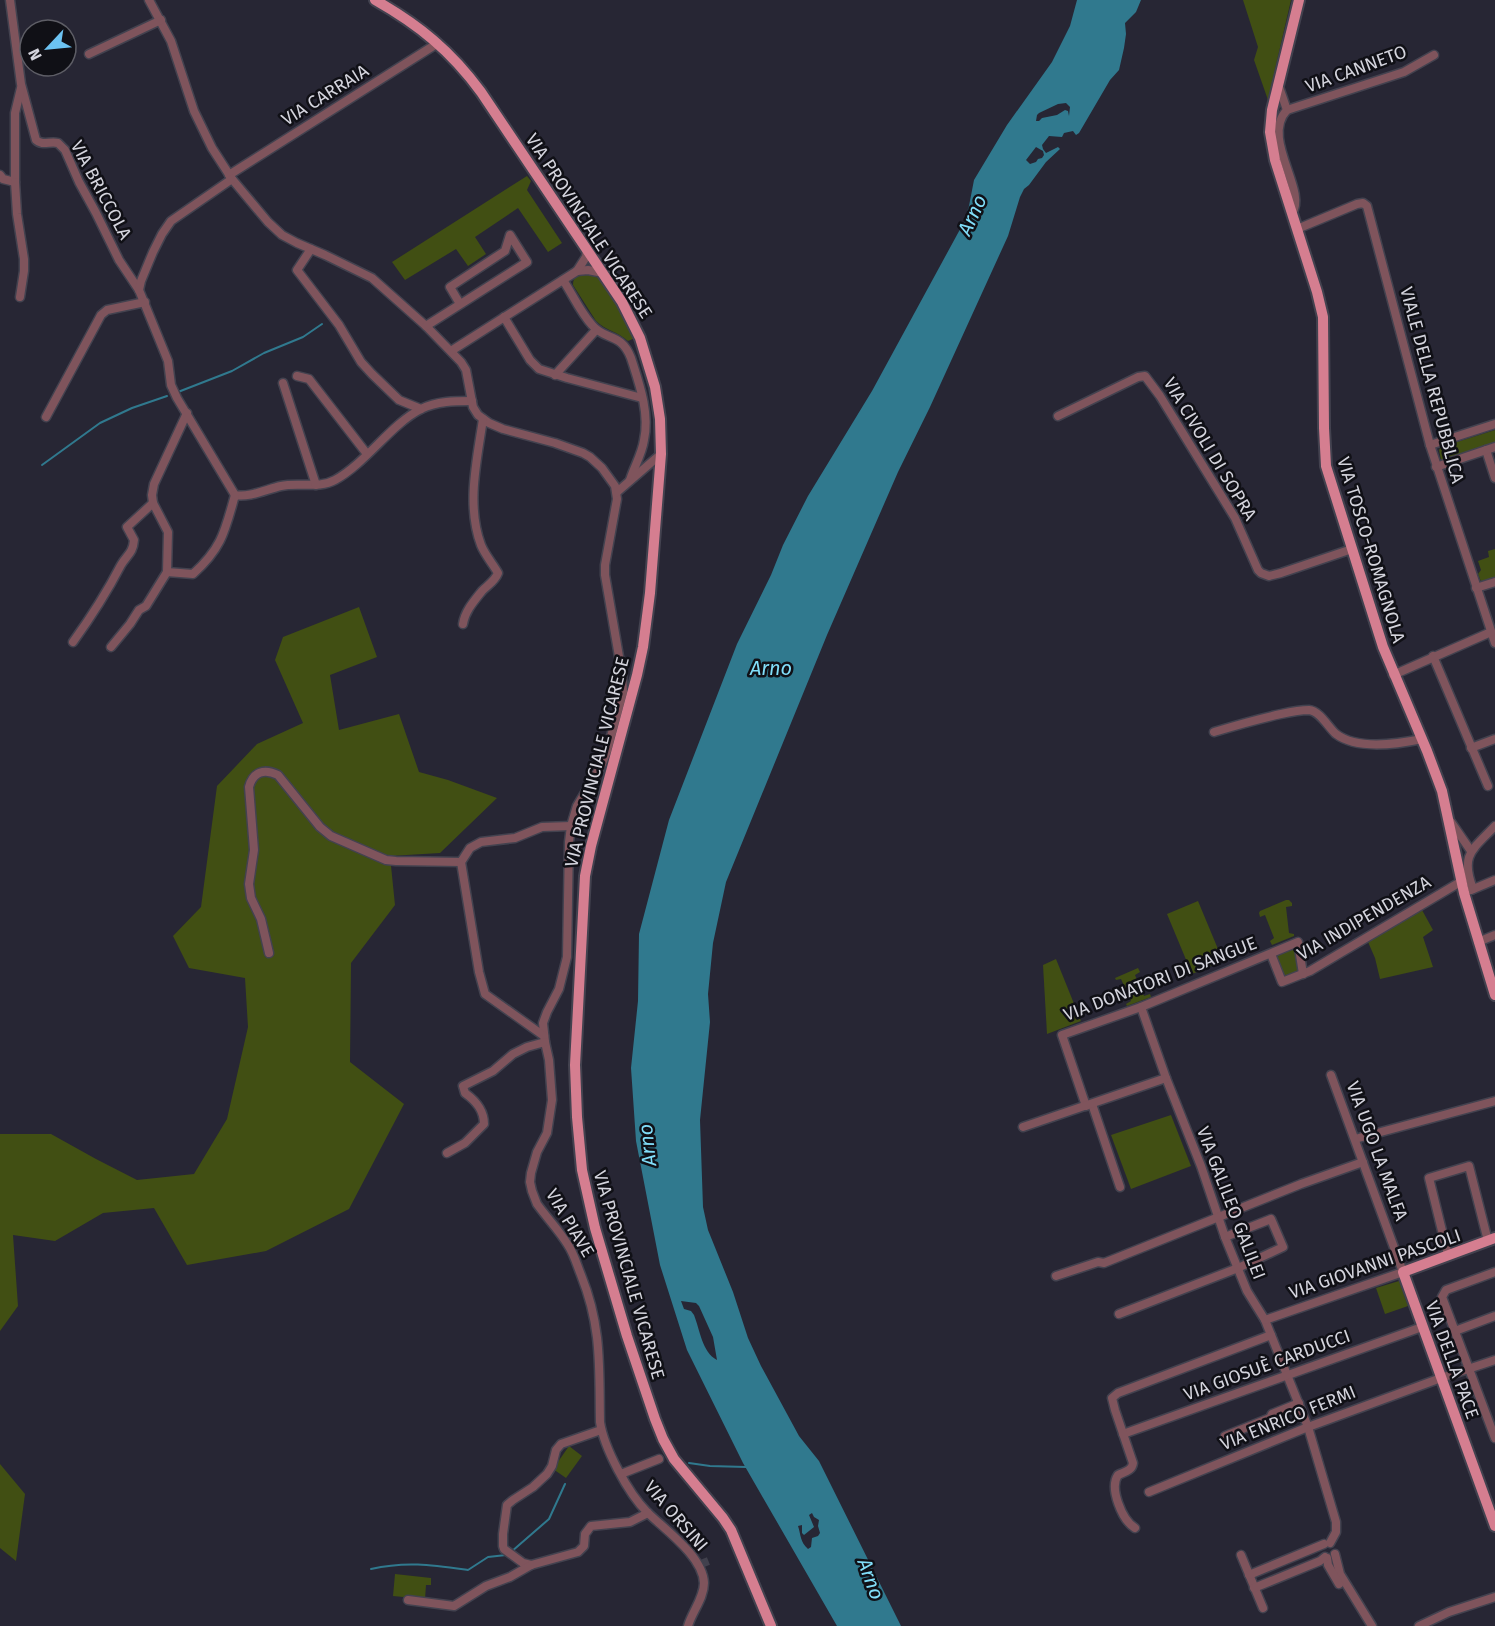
<svg xmlns="http://www.w3.org/2000/svg" width="1495" height="1626" font-family="'Fira Sans',sans-serif">
	<style>
		.green { fill: #414f13 }
		.water { fill: #30798e; fill-rule: evenodd }
		.lines { fill: none; stroke-linecap: round; stroke-linejoin: round }
		.stream { stroke: #30798e; stroke-width: 2 }
		.minor-tunnel { stroke: #41404d; stroke-width: 8; stroke-dasharray: 8 4; stroke-linecap: butt }
		.minor-casing { stroke: #43424f; stroke-width: 11 }
		.major-casing { stroke: #43424f; stroke-width: 14 }
		.minor { stroke: #7f545c; stroke-width: 8 }
		.major { stroke: #d57e90; stroke-width: 10 }
		.labels { text-anchor: middle; stroke-width: 5; stroke-linejoin: round; paint-order: stroke }
		.street-label { font-size: 18px; fill: #d4d4dd; stroke: #101016 }
		.water-label { font-size: 20px; font-style: italic; fill: #81def9; stroke: #101016 }
	</style>
	<rect width="100%" height="100%" fill="#272634"/>
	<g class="green">
		<polygon points="1243,0 1291,0 1268,100 1254,60 1258,47"/>
		<polygon points="527,176 531,181 527,190 562,243 548,252 518,208 475,237 486,254 468,266 456,249 405,280 392,262"/>
		<path d="M 583,273 C 588,274 593,274 597,276 C 612,286 627,322 635,338 L 628,341 C 618,332 605,330 596,321 L 573,285 C 573,277 577,276 583,273 Z"/>
		<polygon points="1495,430 1495,444 1445,462 1441,460 1439,450 1441,447"/>
		<polygon points="1495,549 1495,580 1482,584 1478,574 1481,570 1478,561 1489,557 1488,551"/>
		<polygon points="359,607 377,657 330,675 339,730 399,714 419,772 448,780 497,798 440,853 390,856 395,905 351,963 350,1062 404,1104 349,1209 266,1251 187,1265 154,1208 103,1213 55,1241 13,1235 18,1306 0,1331 0,1134 51,1134 96,1159 137,1180 194,1174 227,1119 248,1027 245,978 189,968 173,936 201,907 217,786 257,744 303,723 275,660 283,637"/>
		<polygon points="1286,900 1289,900 1292,903 1292,906 1286,907 1289,933 1294,934 1294,936 1272,945 1270,941 1274,938 1265,915 1260,917 1259,913 1260,911"/>
		<polygon points="1198,901 1223,961 1192,974 1167,914"/>
		<polygon points="1422,910 1433,930 1423,937 1433,967 1380,979 1375,958 1368,942"/>
		<polygon points="1293,947 1296,949 1298,972 1285,976 1276,957 1277,954"/>
		<polygon points="1056,959 1081,1021 1047,1034 1043,965"/>
		<polygon points="1138,968 1140,972 1135,975 1144,996 1150,994 1151,997 1127,1006 1126,1004 1131,1001 1121,979 1116,980 1115,978"/>
		<polygon points="1171,1115 1191,1166 1131,1189 1111,1135"/>
		<polygon points="1399,1281 1408,1306 1385,1314 1376,1288"/>
		<polygon points="569,1446 582,1456 566,1478 553,1469"/>
		<polygon points="0,1464 25,1494 16,1561 0,1548"/>
		<polygon points="395,1574 431,1578 431,1585 426,1585 425,1599 393,1596"/>
	</g>
	<path class="water" d="M 1077,0 L 1141,0 L 1136,12 L 1125,23 L 1126,34 L 1124,48 L 1119,70 L 1110,80 L 1079,133 L 1076,135 L 1073,131 L 1064,133 L 1062,137 L 1049,136 L 1042,145 L 1043,149 L 1046,153 L 1058,147 L 1060,149 L 1046,162 L 1029,185 L 1024,189 L 1020,197 L 1008,236 L 930,407 L 898,472 L 827,635 L 726,882 L 713,943 L 708,994 L 710,1022 L 700,1120 L 703,1207 L 708,1230 L 733,1292 L 748,1338 L 761,1366 L 799,1436 L 819,1461 L 901,1626 L 837,1626 L 743,1463 L 687,1350 L 660,1265 L 636,1141 L 631,1068 L 638,1001 L 639,934 L 669,820 L 737,644 L 771,575 L 783,545 L 808,496 L 872,391 L 964,222 L 969,206 L 974,180 L 1007,125 L 1052,62 L 1070,26 ZM 1066,103 L 1070,107 L 1069,116 L 1068,111 L 1065,110 L 1057,115 L 1042,118 L 1039,121 L 1036,121 L 1037,115 L 1039,113 L 1058,104 ZM 1036,147 L 1043,151 L 1044,155 L 1042,158 L 1038,159 L 1036,162 L 1030,164 L 1026,160 ZM 681,1301 L 696,1303 L 699,1306 L 713,1337 L 717,1360 C 702,1352 700,1330 694,1315 L 691,1311 L 684,1309 ZM 812,1513 L 814,1517 L 819,1520 L 818,1526 L 820,1533 L 818,1536 L 812,1538 L 811,1547 L 808,1549 C 800,1542 801,1535 798,1526 L 802,1525 L 802,1533 L 804,1535 L 814,1527 L 809,1515 Z"/>
	<g class="lines">
		<g class="stream">
			<polyline points="178,392 232,371 264,353 303,337 322,324"/>
			<polyline points="42,465 100,423 132,408 167,396"/>
			<polyline points="689,1463 710,1466 746,1467"/>
			<polyline points="511,1552 549,1519 565,1484"/>
			<path d="M 371,1569 C 406,1561 432,1565 468,1570 L 488,1557 L 506,1555"/>
		</g>
		<polyline class="minor-tunnel" points="701,1564 711,1560"/>
		<defs>
			<g id="minor">
				<path d="M 10,0 L 21,84 L 36,140 C 42,146 50,141 58,143 L 65,150 L 79,182 L 96,213 L 119,260 L 139,290 L 168,361 L 171,385 L 177,398 L 235,495 C 249,498 267,489 281,486 C 298,482 319,489 335,480 C 366,463 391,424 421,409 C 437,401 455,401 472,401"/>
				<path d="M 149,0 L 171,41 L 194,111 L 212,148 L 232,179 L 268,222 L 282,235 L 297,243 L 325,255 L 372,278 L 426,326 L 461,362 L 466,370 L 473,407 L 478,415 L 489,423 L 503,429 L 555,443 L 583,453 L 590,457 L 602,468 L 615,486 L 617,499 L 605,565 L 605,575 L 622,674 L 623,692 L 607,751 L 602,764 L 577,806 L 571,826 L 569,842 L 567,957 L 559,989 L 547,1012 L 543,1023 L 545,1042 L 549,1060 L 552,1100 L 547,1133 L 537,1152 L 531,1173 L 530,1182 L 532,1191 L 537,1204 C 547,1218 559,1230 568,1245 C 574,1254 577,1265 581,1275 C 602,1327 599,1367 600,1422 C 604,1448 628,1493 647,1512 C 664,1529 703,1556 704,1583 C 704,1598 692,1612 688,1626"/>
				<polyline points="89,54 161,20"/>
				<path d="M 1278,84 L 1287,110 C 1260,138 1308,191 1292,213"/>
				<polyline points="1287,110 1404,72 1434,55"/>
				<polyline points="0,175 3,179 15,182 15,113 21,88"/>
				<polyline points="229,175 438,43"/>
				<polyline points="15,182 17,214 24,259 24,271 20,297"/>
				<polyline points="1297,229 1357,204 1363,203 1367,206 1430,445 1495,643"/>
				<polyline points="311,249 297,270 339,325 361,362 372,374 399,400 421,409"/>
				<polyline points="577,271 588,270 603,273"/>
				<path d="M 563,280 C 573,295 580,312 592,325 C 605,341 621,332 631,358 C 639,383 650,413 644,440 C 642,454 634,467 630,480"/>
				<polyline points="139,290 141,281 153,252 162,234 171,221 232,179"/>
				<polyline points="504,317 530,360 539,369 567,378 642,398"/>
				<polyline points="426,326 527,262 510,235 505,251 450,287 460,304"/>
				<polyline points="451,351 577,271 586,257 587,249"/>
				<polyline points="555,375 596,330"/>
				<polyline points="297,376 309,379 367,454"/>
				<polyline points="283,383 316,485"/>
				<polyline points="1058,416 1138,377 1145,376 1160,396 1235,518 1258,570 1261,573 1269,576 1281,573 1352,549"/>
				<polyline points="46,417 101,315 107,310 145,302"/>
				<polyline points="1430,445 1495,424"/>
				<polyline points="1486,450 1495,478"/>
				<polyline points="1436,467 1495,447"/>
				<polyline points="617,492 661,454"/>
				<path d="M 167,572 L 193,574 C 222,548 225,531 235,495"/>
				<polyline points="1476,588 1495,582"/>
				<path d="M 463,624 C 465,611 474,601 482,591 C 488,585 495,581 498,573 C 493,564 485,555 481,545 C 466,505 477,460 483,419"/>
				<path d="M 73,642 C 91,617 107,592 121,565 C 127,555 133,553 134,540 L 127,527 L 153,503"/>
				<polyline points="111,647 130,624 139,610 146,606 167,572 168,532 153,503 152,495 154,484 187,413"/>
				<polyline points="1433,656 1488,786"/>
				<polyline points="1393,675 1491,632"/>
				<path d="M 1214,732 C 1237,725 1258,719 1281,714 C 1290,712 1300,710 1309,710 C 1320,711 1328,727 1336,734 C 1357,750 1398,744 1422,739"/>
				<polyline points="1471,748 1495,739"/>
				<polyline points="1451,822 1471,851"/>
				<path d="M 1473,889 C 1460,855 1472,850 1495,826"/>
				<polyline points="1471,890 1495,880"/>
				<polyline points="1478,942 1495,935"/>
				<path d="M 269,953 L 261,919 L 251,898 L 249,884 L 254,850 L 249,787 C 253,772 264,768 278,775 L 320,827 L 331,836 L 386,860 L 396,861 L 461,862"/>
				<polyline points="1271,954 1282,982 1310,971 1462,881"/>
				<polyline points="1141,1007 1166,1078 1201,1166 1225,1237 1247,1291 1265,1320 1308,1427 1336,1522 1336,1532 1330,1543"/>
				<polyline points="544,1036 485,994 479,972 461,862 470,848 481,842 515,838 542,827 571,826"/>
				<polyline points="1092,1104 1120,1187"/>
				<polyline points="1086,1106 1062,1035 1141,1007 1298,942 1303,974"/>
				<polyline points="1023,1127 1166,1078"/>
				<polyline points="1355,1139 1495,1101"/>
				<path d="M 447,1153 L 465,1143 L 484,1124 C 484,1110 476,1101 465,1093 L 463,1086 L 493,1071 L 513,1054 L 527,1047 L 545,1042"/>
				<polyline points="1448,1255 1429,1178 1469,1166 1488,1241"/>
				<polyline points="1495,1272 1446,1290 1442,1297 1495,1438"/>
				<polyline points="1056,1276 1098,1262 1104,1263 1301,1184 1363,1162"/>
				<polyline points="1119,1314 1238,1268 1283,1247 1271,1219 1225,1237"/>
				<polyline points="1265,1320 1403,1272 1331,1075"/>
				<polyline points="1455,1331 1495,1316"/>
				<polyline points="1123,1434 1422,1327"/>
				<polyline points="1225,1436 1270,1418 1272,1414 1299,1403"/>
				<polyline points="621,1474 659,1459"/>
				<polyline points="1149,1492 1308,1427 1441,1378 1495,1360"/>
				<path d="M 1135,1528 C 1122,1520 1109,1488 1118,1475 C 1124,1472 1132,1471 1133,1463 L 1115,1410 L 1112,1398 L 1118,1393 L 1271,1335"/>
				<polyline points="1335,1554 1340,1574 1372,1626"/>
				<polyline points="1241,1555 1263,1608"/>
				<polyline points="1327,1558 1328,1565 1339,1584"/>
				<polyline points="531,1565 523,1563 504,1549 503,1546 503,1534 507,1505 513,1500 533,1487 547,1474 552,1466 556,1450 561,1444 601,1430"/>
				<polyline points="1249,1575 1324,1544"/>
				<polyline points="1254,1588 1320,1561 1325,1557"/>
				<polyline points="408,1600 454,1606 486,1586 510,1577 531,1565 578,1552 584,1546 585,1534 591,1526 630,1522 648,1513"/>
				<polyline points="1419,1626 1449,1612 1495,1597"/>
			</g>
			<g id="major">
				<path d="M 375,0 C 419,25 451,51 481,92 L 622,302 L 640,338 L 655,387 L 660,419 L 661,454 L 650,593 L 643,647 L 637,675 L 591,846 L 585,876 L 575,1065 L 577,1117 L 582,1170 L 595,1228 L 627,1336 L 655,1419 L 663,1439 L 674,1459 L 723,1518 L 731,1530 L 771,1626"/>
				<polyline points="1299,0 1272,110 1270,132 1275,160 1317,292 1323,317 1324,428 1326,466 1383,647 1427,751 1442,791 1464,893 1495,995"/>
				<polyline points="1495,1238 1403,1272 1495,1526"/>
			</g>
		</defs>
		<use href="#minor" class="minor-casing"/>
		<use href="#major" class="major-casing"/>
		<use href="#minor" class="minor"/>
		<use href="#major" class="major"/>
	</g>
	<g class="labels">
		<g class="street-label">
			<text transform="translate(1356 69) rotate(-20)" y="6">VIA CANNETO</text>
			<text transform="translate(325 95) rotate(-32)" y="6">VIA CARRAIA</text>
			<text transform="translate(101 190) rotate(62)" y="6">VIA BRICCOLA</text>
			<text transform="translate(589 226) rotate(57)" y="6">VIA PROVINCIALE VICARESE</text>
			<text transform="translate(1432 385) rotate(75)" y="6">VIALE DELLA REPUBBLICA</text>
			<text transform="translate(1210 449) rotate(59)" y="6">VIA CIVOLI DI SOPRA</text>
			<text transform="translate(1371 550) rotate(73)" y="6">VIA TOSCO-ROMAGNOLA</text>
			<text transform="translate(597 762) rotate(-76)" y="6">VIA PROVINCIALE VICARESE</text>
			<text transform="translate(1364 918) rotate(-30)" y="6">VIA INDIPENDENZA</text>
			<text transform="translate(1160 979) rotate(-21)" y="6">VIA DONATORI DI SANGUE</text>
			<text transform="translate(1377 1151) rotate(70)" y="6">VIA UGO LA MALFA</text>
			<text transform="translate(1231 1203) rotate(69)" y="6">VIA GALILEO GALILEI</text>
			<text transform="translate(570 1223) rotate(59)" y="6">VIA PIAVE</text>
			<text transform="translate(1375 1264) rotate(-19)" y="6">VIA GIOVANNI PASCOLI</text>
			<text transform="translate(629 1275) rotate(74)" y="6">VIA PROVINCIALE VICARESE</text>
			<text transform="translate(1452 1360) rotate(70)" y="6">VIA DELLA PACE</text>
			<text transform="translate(1267 1365) rotate(-20)" y="6">VIA GIOSUÈ CARDUCCI</text>
			<text transform="translate(1288 1418) rotate(-22)" y="6">VIA ENRICO FERMI</text>
			<text transform="translate(676 1516) rotate(49)" y="6">VIA ORSINI</text>
		</g>
		<g class="water-label">
			<text transform="translate(972 215) rotate(-65)" y="7">Arno</text>
			<text x="771" y="675">Arno</text>
			<text transform="translate(647 1145) rotate(-96)" y="7">Arno</text>
			<text transform="translate(871 1579) rotate(70)" y="7">Arno</text>
		</g>
	</g>
	<g transform="translate(48 48) rotate(244)"><circle r="28" fill="#101016" stroke="#5e5e66" stroke-width="1.5"/>
	<path d="M0-4.5L10 22L0 15L-10 22Z" fill="#6cc3f2"/>
	<text y="-9" font-size="16" font-weight="bold" text-anchor="middle" fill="#d4d4dd">N</text>
	</g>
</svg>
